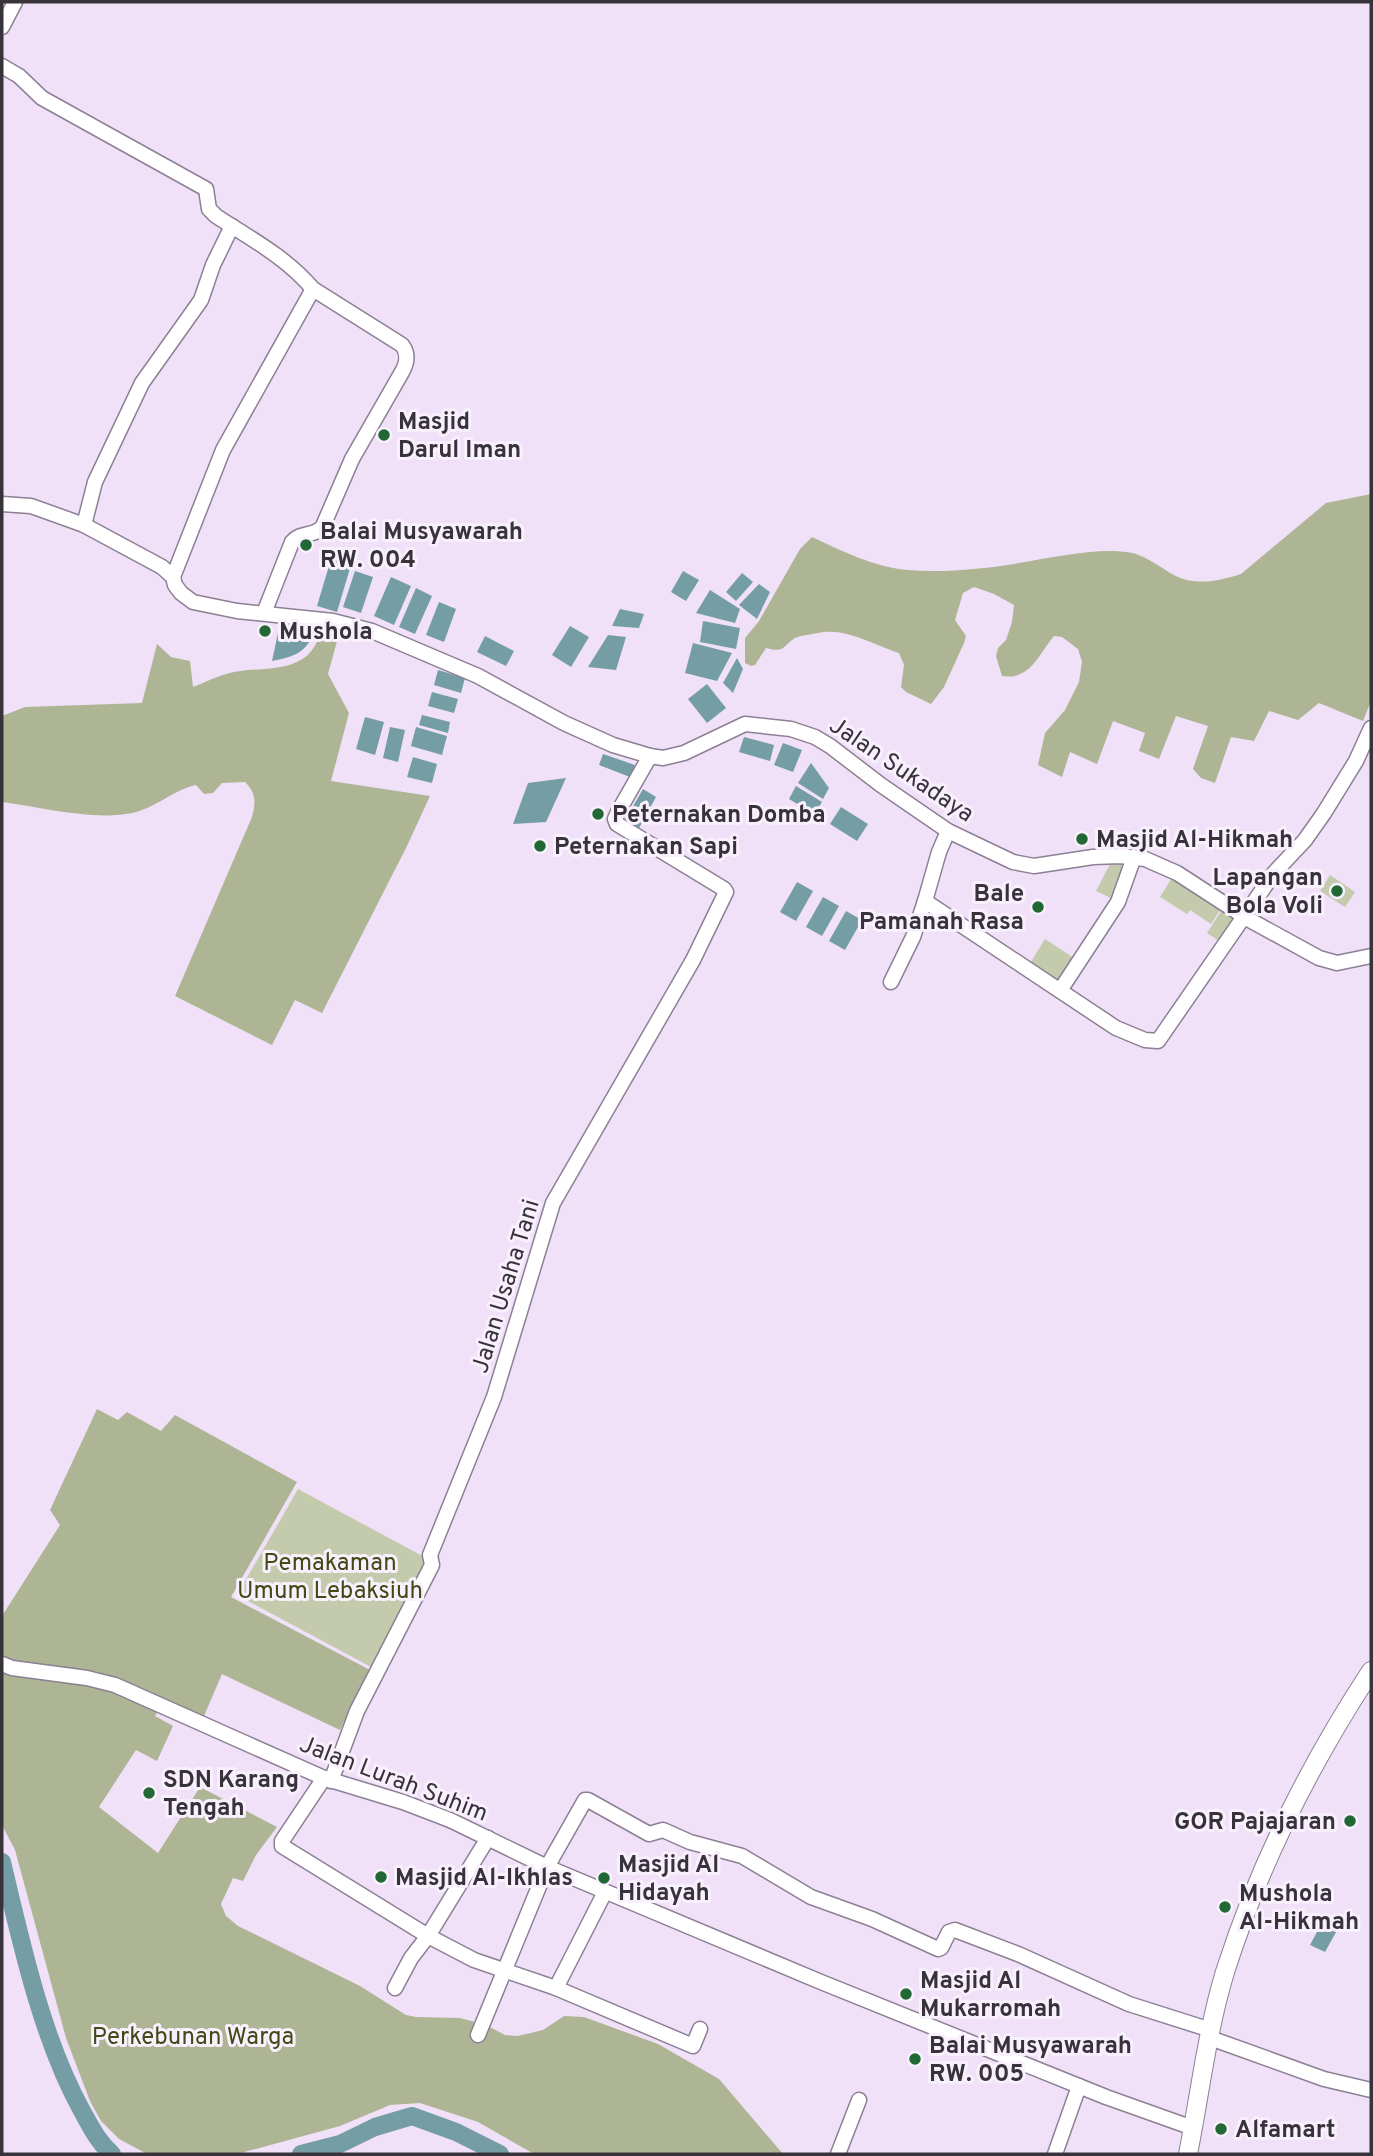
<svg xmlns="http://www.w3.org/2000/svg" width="1373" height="2156" font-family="Overpass,sans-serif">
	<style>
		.green { fill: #c4cbad }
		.forest { fill: #aeb594 }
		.water { fill: #759da6 }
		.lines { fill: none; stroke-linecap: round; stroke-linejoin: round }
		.river { stroke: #759da6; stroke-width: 18 }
		.minor-casing { stroke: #8d7f94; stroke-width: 17 }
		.major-casing { stroke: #8d7f94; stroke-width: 20 }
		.minor { stroke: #fff; stroke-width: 14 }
		.major { stroke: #fff; stroke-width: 18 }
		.poi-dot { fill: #216835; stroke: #f9f0fe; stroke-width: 2.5 }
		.labels { text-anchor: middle; stroke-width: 6; stroke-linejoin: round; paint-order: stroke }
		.poi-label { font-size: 24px; font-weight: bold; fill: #38323b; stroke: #f9f0fe; text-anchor: start }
		.street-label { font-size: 24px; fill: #38323b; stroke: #f9f0fe }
		.park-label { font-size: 24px; fill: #414914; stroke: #f9f0fe }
	</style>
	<rect width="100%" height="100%" fill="#f0e1f8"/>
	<g class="green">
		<polygon points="1113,858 1132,859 1117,901 1096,891"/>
		<polygon points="1330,875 1355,892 1345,907 1320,891"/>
		<polygon points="1173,876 1222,907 1211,924 1190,910 1187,914 1160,897"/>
		<polygon points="1223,908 1238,917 1222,943 1207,933"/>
		<polygon points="1045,939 1077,960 1061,985 1029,965"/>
		<polygon points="298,1489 428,1559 371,1667 237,1595"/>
	</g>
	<g class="forest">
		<path d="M 1371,494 L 1371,701 L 1363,721 L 1319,703 L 1298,720 L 1269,711 L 1254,741 L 1231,737 L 1215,783 L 1201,778 L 1193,769 L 1208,726 L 1176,716 L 1159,759 L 1139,751 L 1145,733 L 1113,721 L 1097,764 L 1070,752 L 1062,777 L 1038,765 L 1045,733 L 1065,710 L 1079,682 L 1082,662 L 1078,649 L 1062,637 L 1054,636 C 1038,655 1031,680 1002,676 L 996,656 L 998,648 L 1006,640 L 1012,622 L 1014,605 L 994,594 L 974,587 L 963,593 L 955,620 L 966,636 L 964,643 L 944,687 L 931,704 L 906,692 L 901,687 L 904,665 L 899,653 C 876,645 847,629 823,632 C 815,634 802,635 795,638 C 781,647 786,653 766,648 L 755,665 L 751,666 L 745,663 L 745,638 L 759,621 L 800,549 L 812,537 C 842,551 874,567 907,570 C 944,573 983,569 1019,563 C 1050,558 1095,548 1126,552 C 1146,554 1161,569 1178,577 C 1196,586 1223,580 1241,574 L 1326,503 Z"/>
		<path d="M 322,630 L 339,634 L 328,674 L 349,713 L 331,781 L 430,796 L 407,846 L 322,1013 L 295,1000 L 272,1045 L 175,996 L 252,817 C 256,802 256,793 245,782 L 222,783 L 213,793 L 204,794 L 196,785 C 173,790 156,808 132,813 C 94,821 40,807 2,802 L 2,716 L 25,707 L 142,703 L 157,644 L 171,657 L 190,661 L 193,687 C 208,681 224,673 240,671 C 263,668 297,671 312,650 C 317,644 319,636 322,630 Z"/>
		<polygon points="97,1409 118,1420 127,1412 161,1431 175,1415 297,1482 231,1597 370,1670 340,1730 222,1674 204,1716 165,1699 155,1716 173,1726 157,1761 136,1750 99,1807 158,1853 200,1787 277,1827 256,1855 243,1881 233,1878 221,1904 226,1916 238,1926 360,1986 406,2015 416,2017 460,2018 486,2025 505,2035 518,2036 543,2030 564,2016 584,2017 658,2044 719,2079 783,2154 534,2154 478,2122 420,2103 390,2105 340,2126 237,2154 147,2154 119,2139 101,2121 90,2101 66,2038 15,1850 2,1825 2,1616 60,1525 50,1510"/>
	</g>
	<g class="water">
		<polygon points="331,559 351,565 337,612 317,606"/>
		<polygon points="355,571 373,577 361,613 343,607"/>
		<polygon points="683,571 699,580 686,601 671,592"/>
		<polygon points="742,573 753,582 736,601 726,592"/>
		<polygon points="391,577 411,586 394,625 374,616"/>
		<polygon points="759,584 770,592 757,619 739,605"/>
		<polygon points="416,588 432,596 415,634 399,627"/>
		<polygon points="710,590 740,609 735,623 696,613"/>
		<polygon points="439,602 456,609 444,642 426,635"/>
		<polygon points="620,609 644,614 639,628 612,626"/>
		<polygon points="703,621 740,628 736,649 700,642"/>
		<path d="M 296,626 L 316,630 C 305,653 297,656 272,661 L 278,633 L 290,634 Z"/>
		<polygon points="570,626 589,637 571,667 552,655"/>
		<polygon points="608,635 626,637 616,670 588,667"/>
		<polygon points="485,636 514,651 506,666 477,652"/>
		<polygon points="693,643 732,653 717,681 685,673"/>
		<polygon points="737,658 743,669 733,693 723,683"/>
		<polygon points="438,670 465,678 461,693 434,685"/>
		<polygon points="707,684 726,708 707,723 688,699"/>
		<polygon points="432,692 458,699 454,713 428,706"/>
		<polygon points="422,715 450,722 448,733 419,725"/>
		<polygon points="365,717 384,722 375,755 356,749"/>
		<polygon points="390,727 405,730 398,762 383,758"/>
		<polygon points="416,727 447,736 442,755 411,746"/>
		<polygon points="744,737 774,745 770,761 739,752"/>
		<polygon points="783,743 802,750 793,772 774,765"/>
		<polygon points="603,754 635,765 630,777 599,765"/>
		<polygon points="413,757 437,764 432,783 407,777"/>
		<polygon points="811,763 829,788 823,799 798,783"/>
		<polygon points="566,778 546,822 513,824 528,783"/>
		<polygon points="796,786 822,802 814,814 789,799"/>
		<polygon points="643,789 656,797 638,830 624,822"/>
		<polygon points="841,807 868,824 857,841 830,824"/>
		<polygon points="797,882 813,891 796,921 780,912"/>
		<polygon points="823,897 839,906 822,936 806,927"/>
		<polygon points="846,911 862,920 845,950 829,941"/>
		<polygon points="1325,1917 1340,1925 1325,1952 1310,1945"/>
	</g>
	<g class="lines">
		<g class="river">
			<path d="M 2,1862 C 21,1942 42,2039 82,2111 C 91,2127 98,2142 112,2154"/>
			<polyline points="301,2154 340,2144 375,2127 412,2116 456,2132 500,2154"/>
		</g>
		<defs>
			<g id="minor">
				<polyline points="2,27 15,2"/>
				<path d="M 2,66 L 19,76 L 42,98 L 206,189 L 209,209 L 216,216 C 251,239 286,257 313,289"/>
				<polyline points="2,504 31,506 84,525 162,567 173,577 175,585 181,593 193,602 237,611 333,621 372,631 478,676 564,723 613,745 650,756 663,758 684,753 745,724 791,729 815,737 830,746 881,785 948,831 1013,862 1034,866 1093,857 1120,856 1145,859 1177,873 1248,919 1319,958 1337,963 1371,956"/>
				<polyline points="84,525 95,482 142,383 201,300 213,265 232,226"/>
				<path d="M 173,577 L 223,450 L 313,289 L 402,345 C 409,354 407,363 402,372 L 352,459 L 323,526 C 316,537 301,531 292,542 L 264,613"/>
				<polyline points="925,901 939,852 948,831"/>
				<polyline points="891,982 913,937 925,901 1116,1028 1145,1040 1158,1041 1274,873 1305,840 1324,813 1356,761 1371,728"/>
				<polyline points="1061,989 1118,902 1134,857"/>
				<polyline points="2,1664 12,1668 87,1678 115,1685 324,1778 403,1802 450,1820 547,1867 821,1982 1106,2097 1193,2128"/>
				<polyline points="324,1778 282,1841 282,1846 428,1936 488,1838"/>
				<polyline points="331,1781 357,1711 432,1565 430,1555 494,1397 553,1203 693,960 726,892 724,889 617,824 615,819 618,812 650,756"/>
				<polyline points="395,1988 411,1958 428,1936 474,1960 556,1988 693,2046 700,2029"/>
				<polyline points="556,1988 605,1892"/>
				<polyline points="478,2035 547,1867 585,1800 588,1800 649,1834 663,1830 690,1842 742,1856 811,1897 872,1919 938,1949 941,1948 949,1932 955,1930 1018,1954 1129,2004 1211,2030"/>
				<polyline points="1210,2038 1324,2079 1371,2090"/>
				<polyline points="838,2154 859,2100"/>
				<polyline points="1055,2154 1079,2086"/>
			</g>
			<path id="major" d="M 1188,2154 C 1200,2094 1207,2031 1225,1972 C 1259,1865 1310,1764 1371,1671"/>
		</defs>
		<use href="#minor" class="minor-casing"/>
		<use href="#major" class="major-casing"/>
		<use href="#minor" class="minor"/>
		<use href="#major" class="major"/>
	</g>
	<g class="poi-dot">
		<circle cx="384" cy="435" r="7"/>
		<circle cx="306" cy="545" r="7"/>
		<circle cx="265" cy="631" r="7"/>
		<circle cx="598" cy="814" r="7"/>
		<circle cx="1082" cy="839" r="7"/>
		<circle cx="540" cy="846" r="7"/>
		<circle cx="1337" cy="891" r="7"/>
		<circle cx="1038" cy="907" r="7"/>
		<circle cx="149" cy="1793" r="7"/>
		<circle cx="1350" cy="1821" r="7"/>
		<circle cx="381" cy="1877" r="7"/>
		<circle cx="604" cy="1878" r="7"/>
		<circle cx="1225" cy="1907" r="7"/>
		<circle cx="906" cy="1994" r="7"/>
		<circle cx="915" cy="2059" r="7"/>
		<circle cx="1221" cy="2129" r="7"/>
	</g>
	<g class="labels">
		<g class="poi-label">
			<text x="398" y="429">Masjid<tspan x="398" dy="28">Darul Iman</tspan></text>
			<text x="320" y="539">Balai Musyawarah<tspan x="320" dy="28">RW. 004</tspan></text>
			<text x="279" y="639">Mushola</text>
			<text x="612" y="822">Peternakan Domba</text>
			<text x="1096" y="847">Masjid Al-Hikmah</text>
			<text x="554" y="854">Peternakan Sapi</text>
			<text x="1323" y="885" text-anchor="end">Lapangan<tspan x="1323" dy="28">Bola Voli</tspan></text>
			<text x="1024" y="901" text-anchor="end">Bale<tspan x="1024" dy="28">Pamanah Rasa</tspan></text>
			<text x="163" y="1787">SDN Karang<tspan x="163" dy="28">Tengah</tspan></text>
			<text x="1336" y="1829" text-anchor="end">GOR Pajajaran</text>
			<text x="618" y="1872">Masjid Al<tspan x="618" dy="28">Hidayah</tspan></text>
			<text x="395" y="1885">Masjid Al-Ikhlas</text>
			<text x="1239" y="1901">Mushola<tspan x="1239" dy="28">Al-Hikmah</tspan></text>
			<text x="920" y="1988">Masjid Al<tspan x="920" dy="28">Mukarromah</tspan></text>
			<text x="929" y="2053">Balai Musyawarah<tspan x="929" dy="28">RW. 005</tspan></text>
			<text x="1235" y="2137">Alfamart</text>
		</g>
		<g class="street-label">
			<text transform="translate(902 769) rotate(34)" y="8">Jalan Sukadaya</text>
			<text transform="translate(505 1286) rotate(-73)" y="8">Jalan Usaha Tani</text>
			<text transform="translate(394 1778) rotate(21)" y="8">Jalan Lurah Suhim</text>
		</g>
		<g class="park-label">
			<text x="330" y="1570">Pemakaman<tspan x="330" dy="28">Umum Lebaksiuh</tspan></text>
			<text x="193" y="2044">Perkebunan Warga</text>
		</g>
	</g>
	<rect width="1373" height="2156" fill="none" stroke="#38323b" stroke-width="7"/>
</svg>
